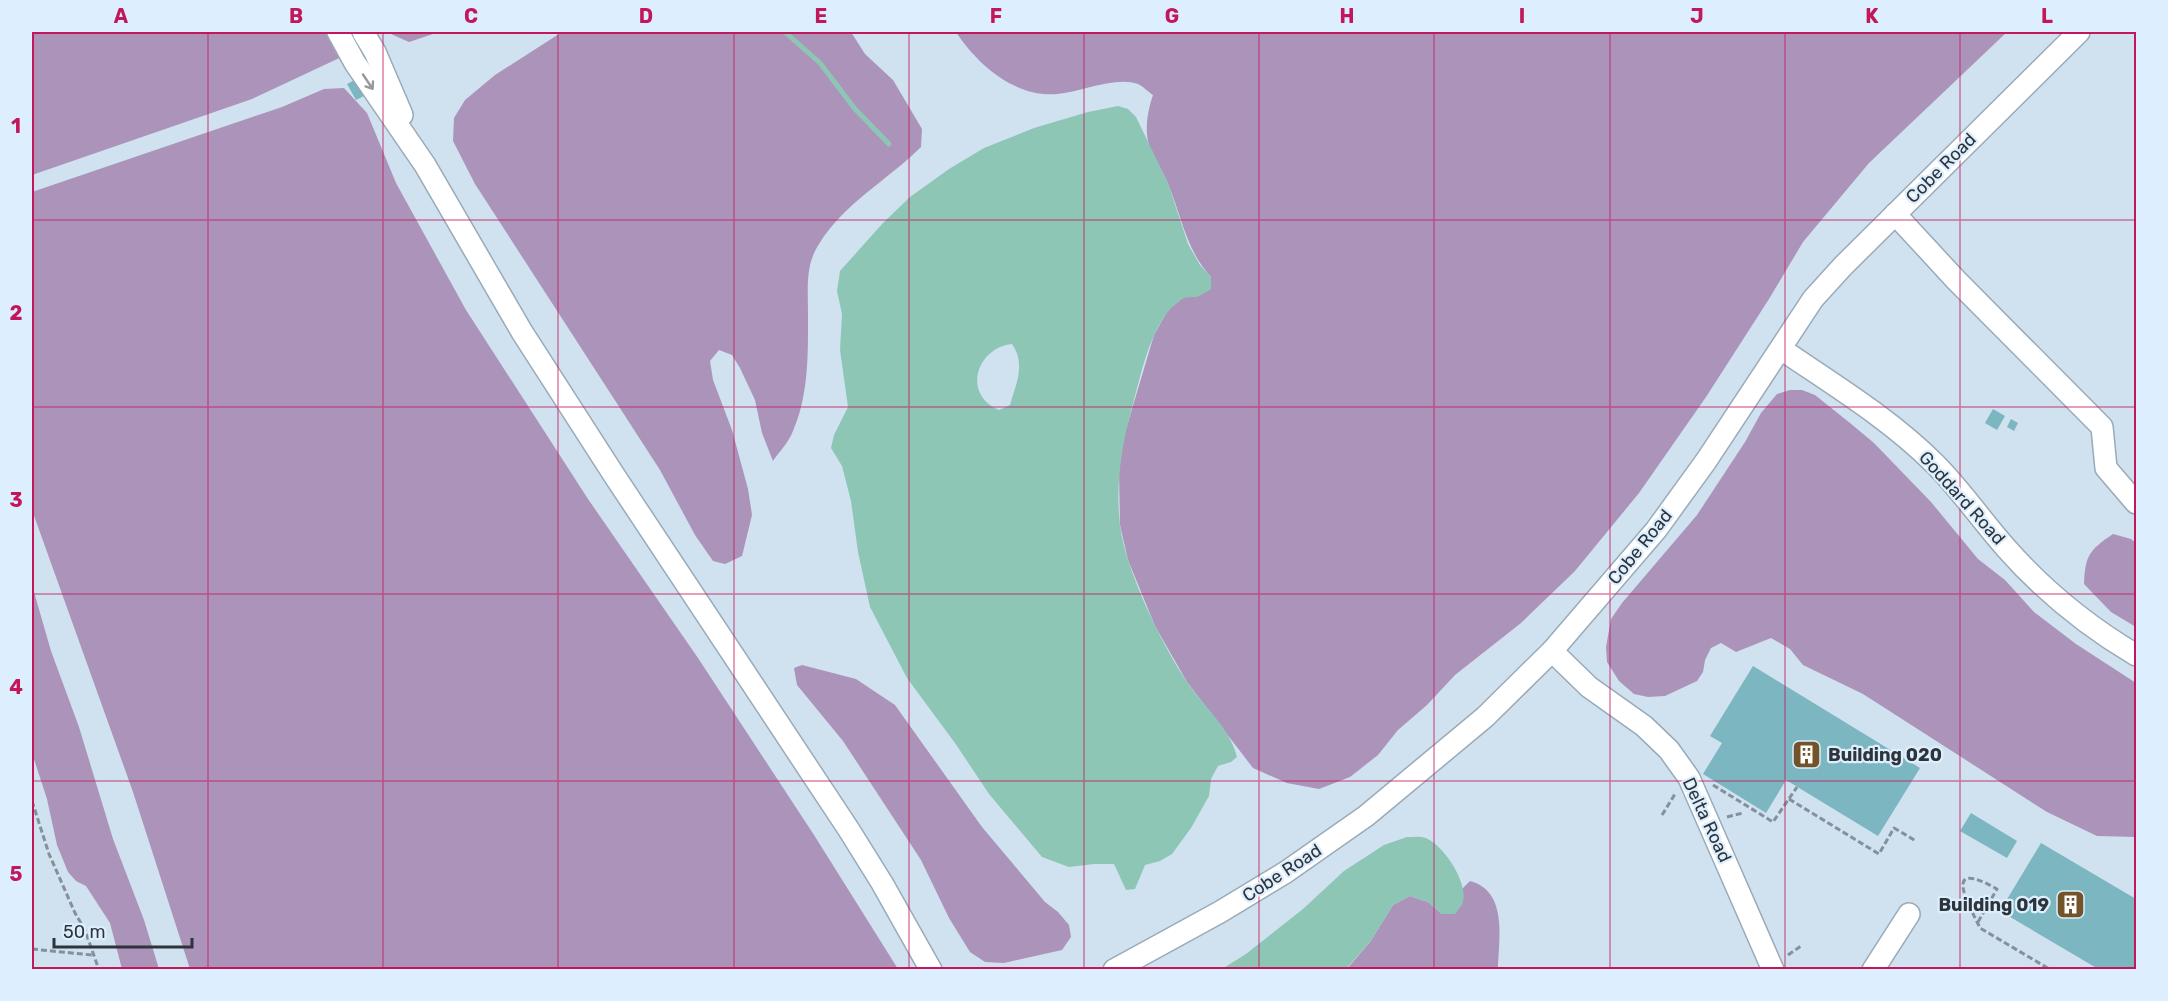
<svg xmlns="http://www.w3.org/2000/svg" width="2168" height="1001" font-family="Rubik,sans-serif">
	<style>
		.forest { fill: #ac93ba }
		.water { fill: #8ec6b6; fill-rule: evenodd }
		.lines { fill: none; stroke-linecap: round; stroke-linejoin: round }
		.stream { stroke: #8ec6b6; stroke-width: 5 }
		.building { fill: #7cb6c0 }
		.minor-casing { stroke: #99aab8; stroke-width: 24 }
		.path { stroke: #84909b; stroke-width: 3; stroke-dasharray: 6 3; stroke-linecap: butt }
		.minor { stroke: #fff; stroke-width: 21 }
		.oneway { stroke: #969a9c }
		.grid { fill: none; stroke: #c2185b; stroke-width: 1.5; stroke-opacity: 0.55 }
		.labels { text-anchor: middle; stroke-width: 4.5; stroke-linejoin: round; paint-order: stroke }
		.street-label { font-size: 18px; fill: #2d343a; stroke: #ddeefe }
		.poi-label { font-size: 18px; font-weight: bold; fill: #2d343a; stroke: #ddeefe; text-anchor: start }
		.neatline { fill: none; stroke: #c2185b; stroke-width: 2 }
		.grid-label { font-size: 20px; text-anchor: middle; font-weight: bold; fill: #c2185b }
	</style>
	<rect width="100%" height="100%" fill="#d0e1f0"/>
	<g class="forest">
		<polygon points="32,32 338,32 350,53 252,99 32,175"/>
		<polygon points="374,32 439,32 409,42 391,34"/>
		<path d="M 562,32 L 851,32 L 865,54 L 893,80 L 922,129 L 921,147 C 888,180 844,203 819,244 C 805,265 808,289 808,314 C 808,353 809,394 793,431 C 789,442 779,452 773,461 L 762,433 L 755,400 L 740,368 L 732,355 L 719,350 L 710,361 L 713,380 L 732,430 L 748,489 L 752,515 L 742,556 L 725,564 L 713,561 L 695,535 L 660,470 L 475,184 L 453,141 L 454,118 L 465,100 L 495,75 Z"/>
		<path d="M 956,32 L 2007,32 L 1869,163 L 1803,242 L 1769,299 L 1706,397 L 1639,493 L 1575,571 L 1521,623 L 1455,675 L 1427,705 L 1398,730 L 1378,755 L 1350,777 L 1319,789 L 1287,783 L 1253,768 L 1187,682 L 1155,626 L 1128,560 L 1120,525 L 1119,471 L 1124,436 L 1154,335 L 1168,310 L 1184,297 L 1199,296 L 1211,277 C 1186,250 1182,217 1168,184 C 1163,170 1151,156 1148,141 C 1145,127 1148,109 1153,95 C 1148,92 1143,86 1138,84 C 1115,76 1081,92 1057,94 C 1015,98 977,64 956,32 Z"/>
		<polygon points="344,88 367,113 396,183 466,310 588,499 698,658 814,835 898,969 190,969 133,792 32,510 32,192 282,107 324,89"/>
		<polygon points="1790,390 1802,390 1815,395 1850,423 1874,443 1931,502 1978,559 2005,580 2034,612 2076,644 2136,683 2136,837 2097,836 2047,812 1863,694 1803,665 1790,649 1771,638 1736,652 1721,643 1711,648 1705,660 1703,672 1697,681 1665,696 1648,697 1634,694 1619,681 1607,662 1606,647 1611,619 1622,603 1697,515 1745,442 1761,413 1777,394"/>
		<path d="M 2113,534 L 2131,539 L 2136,543 L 2136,627 L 2111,612 L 2084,584 C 2085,556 2089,550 2113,534 Z"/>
		<polygon points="32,585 51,651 79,727 113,839 144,920 159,969 122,969 110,923 86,886 76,881 68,872 57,845 47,799 32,753"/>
		<polygon points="802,665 856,679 895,705 982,827 1045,902 1058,912 1069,925 1071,937 1062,950 1004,963 985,962 970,952 949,918 921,860 843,741 797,685 794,668"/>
		<path d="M 1470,881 C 1508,891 1499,939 1498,969 L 1346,970 L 1370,942 L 1393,905 L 1410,896 L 1428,902 L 1442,914 L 1463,902 L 1462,889 Z"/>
	</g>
	<g class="water">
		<path d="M 1118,106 L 1128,109 L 1136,117 L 1168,183 L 1188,244 L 1200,265 L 1211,277 L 1211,289 C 1208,291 1203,294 1199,296 C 1194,298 1187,296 1182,299 C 1152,318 1142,371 1133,404 C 1122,443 1115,484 1120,525 C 1125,569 1162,645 1187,682 C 1204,707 1230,728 1237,757 L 1231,762 L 1218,766 L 1211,779 L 1209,796 L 1191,828 L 1172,854 L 1160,861 L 1145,865 L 1135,889 L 1126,890 L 1114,864 L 1094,864 L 1069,867 L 1042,857 L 989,794 L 955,743 L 907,678 L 870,607 L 858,552 L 851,501 L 842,466 L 831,448 L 834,435 L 848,407 L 840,350 L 842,314 L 837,291 L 840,271 L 883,223 L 910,197 L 949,169 L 984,148 L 1034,128 L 1088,112 ZM 1012,344 C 1026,364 1016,384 1010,405 L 999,410 C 962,395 976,348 1012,344 Z"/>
		<path d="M 1407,837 C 1413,837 1420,836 1426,838 C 1444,846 1468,882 1463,902 C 1462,906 1457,911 1455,914 L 1442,914 L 1428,902 L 1410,896 L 1393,905 L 1370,942 L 1346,969 L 1222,969 L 1246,954 L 1303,909 L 1344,871 L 1384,845 Z"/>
	</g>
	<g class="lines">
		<polyline class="stream" points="785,32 820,63 855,109 889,144"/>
	</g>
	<g class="building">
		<polygon points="376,69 385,85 356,100 347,84"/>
		<polygon points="1993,409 2005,416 1997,430 1985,423"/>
		<polygon points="2011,419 2018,423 2014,431 2007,427"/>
		<polygon points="1753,666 1920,768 1878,836 1786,780 1766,813 1703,774 1722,743 1710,736"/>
		<polygon points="1971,813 2017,841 2007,858 1960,831"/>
		<polygon points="2041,843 2136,899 2136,970 2100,970 2000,911"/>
	</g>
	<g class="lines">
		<defs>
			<g id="minor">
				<polyline points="338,32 355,63 425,165 522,332 614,475 849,830 882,883 931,970"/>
				<polyline points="363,32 375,52 402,115"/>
				<polyline points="1895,214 1956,280 2102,427 2106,468 2136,503"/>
				<path d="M 1781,349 C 1834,385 1890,419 1935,464 C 1961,490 1982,521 2006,548 C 2044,591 2087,626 2136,655"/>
				<polyline points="1552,651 1589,687 1644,726 1669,750 1689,778 1773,970"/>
				<polyline points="1114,970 1220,912 1286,872 1366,816 1485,717 1552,651 1656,530 1706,461 1813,299 1843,266 2079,32"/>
				<polyline points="1873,970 1909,914"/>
			</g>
		</defs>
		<use href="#minor" class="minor-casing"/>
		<g class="path">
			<polyline points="1713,785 1773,822 1797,787"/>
			<polyline points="1789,799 1879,854 1894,828 1916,841"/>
			<polyline points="32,801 49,854 75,913 85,930 99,970"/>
			<polyline points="1662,815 1675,794"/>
			<polyline points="1727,817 1743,813"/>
			<path d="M 1978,922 L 1997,889 C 1942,858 1967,901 1980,928 L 2051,970"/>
			<polyline points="32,949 92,955"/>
			<polyline points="1788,955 1801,946"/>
			<polyline points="1611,970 1621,970"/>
		</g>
		<use href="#minor" class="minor"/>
	</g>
	<defs><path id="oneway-shaft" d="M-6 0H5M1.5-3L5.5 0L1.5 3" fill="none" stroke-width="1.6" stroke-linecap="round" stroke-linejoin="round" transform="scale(1.5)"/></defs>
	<use class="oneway" href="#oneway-shaft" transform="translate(368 82) rotate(56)"/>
	<path class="grid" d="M 208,32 L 208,970M 383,32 L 383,970M 558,32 L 558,970M 734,32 L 734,970M 909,32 L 909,970M 1084,32 L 1084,970M 1259,32 L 1259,970M 1434,32 L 1434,970M 1610,32 L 1610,970M 1785,32 L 1785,970M 1960,32 L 1960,970M 32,220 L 2136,220M 32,407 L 2136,407M 32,594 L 2136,594M 32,781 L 2136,781"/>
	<defs>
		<symbol id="building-square" viewBox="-11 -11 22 22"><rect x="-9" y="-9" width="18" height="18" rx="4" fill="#735329" stroke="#ddeefe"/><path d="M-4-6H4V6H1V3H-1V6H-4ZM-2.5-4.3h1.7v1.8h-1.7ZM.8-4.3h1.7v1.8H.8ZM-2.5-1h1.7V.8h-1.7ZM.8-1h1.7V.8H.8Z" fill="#fff"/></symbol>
	</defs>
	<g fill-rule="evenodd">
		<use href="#building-square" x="1790" y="738" width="33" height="33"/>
		<use href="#building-square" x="2054" y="888" width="33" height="33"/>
	</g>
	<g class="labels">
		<g class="street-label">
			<text transform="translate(1941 168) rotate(-45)" y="6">Cobe Road</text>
			<text transform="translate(1962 498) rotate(48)" y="6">Goddard Road</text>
			<text transform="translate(1640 547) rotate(-51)" y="6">Cobe Road</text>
			<text transform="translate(1707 820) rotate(65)" y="6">Delta Road</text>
			<text transform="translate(1282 873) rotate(-33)" y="6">Cobe Road</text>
		</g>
		<g class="poi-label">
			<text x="1828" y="761">Building 020</text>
			<text x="2049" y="911" text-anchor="end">Building 019</text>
		</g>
	</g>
	<rect width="2168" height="1001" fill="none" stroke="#ddeefe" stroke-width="66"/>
	<path d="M54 938v9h138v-9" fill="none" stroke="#2d343a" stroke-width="3"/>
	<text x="63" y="938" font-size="18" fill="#2d343a" stroke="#ddeefe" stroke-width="4.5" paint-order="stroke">50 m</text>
	<rect x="33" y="33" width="2102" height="935" class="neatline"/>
	<g class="grid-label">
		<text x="121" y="23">A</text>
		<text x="296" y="23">B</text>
		<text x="471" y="23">C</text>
		<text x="646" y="23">D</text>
		<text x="821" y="23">E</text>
		<text x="996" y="23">F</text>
		<text x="1172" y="23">G</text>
		<text x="1347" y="23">H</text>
		<text x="1522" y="23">I</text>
		<text x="1697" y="23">J</text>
		<text x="1872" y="23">K</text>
		<text x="2047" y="23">L</text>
		<text x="16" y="133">1</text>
		<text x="16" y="320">2</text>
		<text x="16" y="507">3</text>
		<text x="16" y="694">4</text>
		<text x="16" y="881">5</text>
	</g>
</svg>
